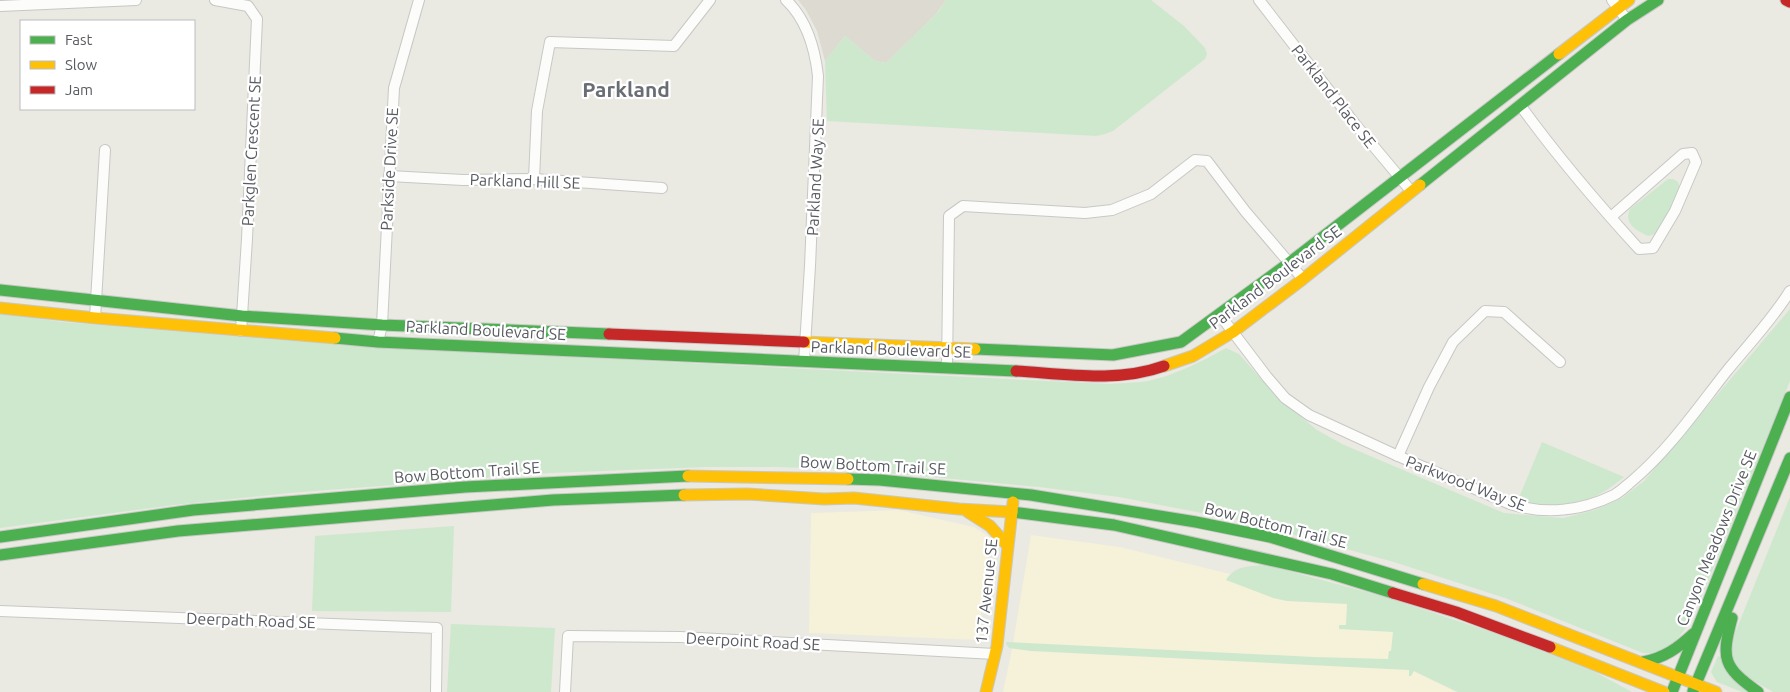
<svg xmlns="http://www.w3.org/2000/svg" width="1790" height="692" font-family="Ubuntu,sans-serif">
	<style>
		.commercial { fill: #f6f1d9 }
		.education { fill: #dcdad1 }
		.green { fill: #cee8cd }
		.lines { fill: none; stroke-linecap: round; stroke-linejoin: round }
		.street-casing { stroke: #c7c8c6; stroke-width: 12 }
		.fast-casing { stroke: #c8c8c7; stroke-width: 13 }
		.slow-casing { stroke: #c8c8c7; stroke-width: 13 }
		.jam-casing { stroke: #c8c8c7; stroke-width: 13 }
		.street { stroke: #fcfcfb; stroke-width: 10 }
		.fast { stroke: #4caf50; stroke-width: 11 }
		.slow { stroke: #ffc107; stroke-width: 11 }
		.jam { stroke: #c62828; stroke-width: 11 }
		.labels { text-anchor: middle; stroke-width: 4.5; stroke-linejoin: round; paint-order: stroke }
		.street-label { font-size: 16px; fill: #585b61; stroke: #fff }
		.district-label { font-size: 21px; font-weight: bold; fill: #696d74; stroke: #fff }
	</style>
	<rect width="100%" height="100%" fill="#eae9e2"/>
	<g class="commercial">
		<polygon points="899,510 974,527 990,537 978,640 809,633 811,513"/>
		<polygon points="1031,535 1120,547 1234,575 1401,606 1401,665 1456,692 1003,692 1012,649"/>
	</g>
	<polygon class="education" points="798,0 946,0 936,14 886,63 875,61 845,36 825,61 817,31 806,10"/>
	<g class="green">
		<polygon points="946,0 1151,0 1184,26 1205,48 1207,54 1205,59 1113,131 1105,134 1096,136 827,121 825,61 845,36 875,61 886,63 938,12"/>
		<path d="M 1668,179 L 1673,179 L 1678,182 L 1680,188 L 1658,233 L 1648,236 C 1637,231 1623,223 1630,209 Z"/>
		<path d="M 1790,309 L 1790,381 L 1704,591 L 1686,628 L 1670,648 L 1657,654 L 1643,653 L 1505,598 L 1394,562 L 1243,521 L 1119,497 L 1039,487 L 844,469 L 775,467 L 706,467 L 550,473 L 289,493 L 174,505 L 0,528 L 0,313 L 63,322 L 365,347 L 1109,384 C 1120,383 1131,383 1141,382 C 1168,379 1203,361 1226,348 L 1239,354 L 1277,397 L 1317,430 L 1342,444 L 1504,513 L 1526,515 L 1563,518 L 1595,510 L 1622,498 L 1644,481 Z"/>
		<path d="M 1542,442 L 1624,477 C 1591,505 1560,513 1518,500 Z"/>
		<polygon points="1790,497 1790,692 1773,692 1749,678 1735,664 1731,652 1735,633"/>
		<polygon points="454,526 451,612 312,611 315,536"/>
		<path d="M 1266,565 L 1385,597 L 1510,638 L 1595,672 L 1632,692 L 1458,692 L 1414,671 L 1411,676 L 1409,676 L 1409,670 L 1031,651 L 1009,648 L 1006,644 L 1006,642 L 1314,657 L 1388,659 L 1389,651 L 1391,651 L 1393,632 L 1339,629 L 1339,625 L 1346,625 L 1347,604 L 1287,601 L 1273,598 L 1226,580 C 1235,565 1251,566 1266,565 Z"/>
		<polygon points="451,624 555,628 551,692 447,692"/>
		<polygon points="1718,656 1723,658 1748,692 1742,692 1717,682 1711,672"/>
	</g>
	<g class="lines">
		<defs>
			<g id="street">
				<polyline points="215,0 248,6 257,19 247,239 241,331"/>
				<path d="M 786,0 C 806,19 815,49 818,76 L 810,266 L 804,362"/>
				<polyline points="1259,0 1355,124 1411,191"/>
				<polyline points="1612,0 1627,20"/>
				<polyline points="0,6 136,0"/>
				<path d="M 1520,105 C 1557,156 1597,203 1639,249 L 1653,248 L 1675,211 L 1696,162 L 1692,153 L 1683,154 L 1611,217"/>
				<polyline points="389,176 463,180 534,179 662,188"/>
				<polyline points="534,179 537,111 550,42 674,46 710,0"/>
				<path d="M 1220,315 L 1267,377 L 1285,398 L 1309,415 L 1398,456 L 1510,504 C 1545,515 1582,511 1614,495 C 1620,492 1626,486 1632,481 C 1668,451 1697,409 1726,372 C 1748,345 1772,320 1790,291"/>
				<polyline points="95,318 105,150"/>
				<polyline points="378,342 382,325 394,88 419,0"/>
				<polyline points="947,367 949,216 963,206 1085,213 1112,210 1151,194 1195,160 1207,161 1245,211 1303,279"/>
				<polyline points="1398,456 1429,387 1453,342 1485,311 1504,312 1560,362"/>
				<polyline points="0,611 437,628 436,692"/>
				<polyline points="565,692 568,636 680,637 995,654"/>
			</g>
			<g id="fast">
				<polyline points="1420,185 1627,20 1658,0"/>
				<polyline points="0,290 242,316 382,325 609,334"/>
				<polyline points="335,338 378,342 1016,371"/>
				<polyline points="975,349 1113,355 1181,342 1289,263 1559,54"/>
				<polyline points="848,479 880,480 1031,495 1196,522 1270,537 1423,584"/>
				<polyline points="1012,512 1114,525 1332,574 1393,593"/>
				<polyline points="0,537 193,510 465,487 688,476"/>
				<polyline points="0,555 178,531 553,500 684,495"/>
				<path d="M 1732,618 C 1721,659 1723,667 1758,692"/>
				<path d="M 1643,662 C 1664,658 1678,648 1693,634"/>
				<polyline points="1693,691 1790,458"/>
				<polyline points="1672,692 1790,397"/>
			</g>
			<g id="slow">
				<polyline points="1559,54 1629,0"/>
				<polyline points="0,308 95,318 335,338"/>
				<polyline points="804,342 975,349"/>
				<polyline points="1164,366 1193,356 1233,332 1303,279 1420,185"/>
				<polyline points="688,476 848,479"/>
				<polyline points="684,495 747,494 824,499 854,498 959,509 1012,512"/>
				<polyline points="968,512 990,526 1007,545"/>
				<polyline points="1423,584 1496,606 1716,692"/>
				<polyline points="1550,647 1664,692"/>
				<polyline points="986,692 997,646 1013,502"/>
			</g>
			<g id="jam">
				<polyline points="1786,0 1790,2"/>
				<polyline points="609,334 804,342"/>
				<path d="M 1016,371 C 1065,374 1117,383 1164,366"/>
				<polyline points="1393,593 1456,612 1550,647"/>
			</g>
		</defs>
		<use href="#street" class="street-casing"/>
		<use href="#fast" class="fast-casing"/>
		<use href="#slow" class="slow-casing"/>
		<use href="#jam" class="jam-casing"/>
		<use href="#street" class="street"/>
		<use href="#fast" class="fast"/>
		<use href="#slow" class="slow"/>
		<use href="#jam" class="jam"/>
	</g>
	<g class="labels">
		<g class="street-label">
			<text transform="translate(1334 96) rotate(52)" y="6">Parkland Place SE</text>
			<text transform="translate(251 151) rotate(-87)" y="6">Parkglen Crescent SE</text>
			<text transform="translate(389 169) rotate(-87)" y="6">Parkside Drive SE</text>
			<text transform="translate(815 177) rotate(-87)" y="6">Parkland Way SE</text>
			<text transform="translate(525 181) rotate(2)" y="6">Parkland Hill SE</text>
			<text transform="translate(1275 277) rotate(-37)" y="6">Parkland Boulevard SE</text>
			<text transform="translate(486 330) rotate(3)" y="6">Parkland Boulevard SE</text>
			<text transform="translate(891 349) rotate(2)" y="6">Parkland Boulevard SE</text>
			<text transform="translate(873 465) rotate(3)" y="6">Bow Bottom Trail SE</text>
			<text transform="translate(467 472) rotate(-4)" y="6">Bow Bottom Trail SE</text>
			<text transform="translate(1466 483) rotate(21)" y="6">Parkwood Way SE</text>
			<text transform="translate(1276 525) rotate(14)" y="6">Bow Bottom Trail SE</text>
			<text transform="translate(1716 538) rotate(-68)" y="6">Canyon Meadows Drive SE</text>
			<text transform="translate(986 591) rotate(-84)" y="6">137 Avenue SE</text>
			<text transform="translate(251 620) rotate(2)" y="6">Deerpath Road SE</text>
			<text transform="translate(753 641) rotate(3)" y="6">Deerpoint Road SE</text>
		</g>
		<g class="district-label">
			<text x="626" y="97">Parkland</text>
		</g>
	</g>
	<rect x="20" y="20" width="175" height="90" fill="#ffffff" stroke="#bcbdc0"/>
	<rect x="30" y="36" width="25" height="8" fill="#4caf50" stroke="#bcbdc0"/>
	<text x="65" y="45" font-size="15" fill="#585b61">Fast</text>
	<rect x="30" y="61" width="25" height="8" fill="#ffc107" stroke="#bcbdc0"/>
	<text x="65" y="70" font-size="15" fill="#585b61">Slow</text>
	<rect x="30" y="86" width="25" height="8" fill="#c62828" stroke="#bcbdc0"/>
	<text x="65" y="95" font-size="15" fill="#585b61">Jam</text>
</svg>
